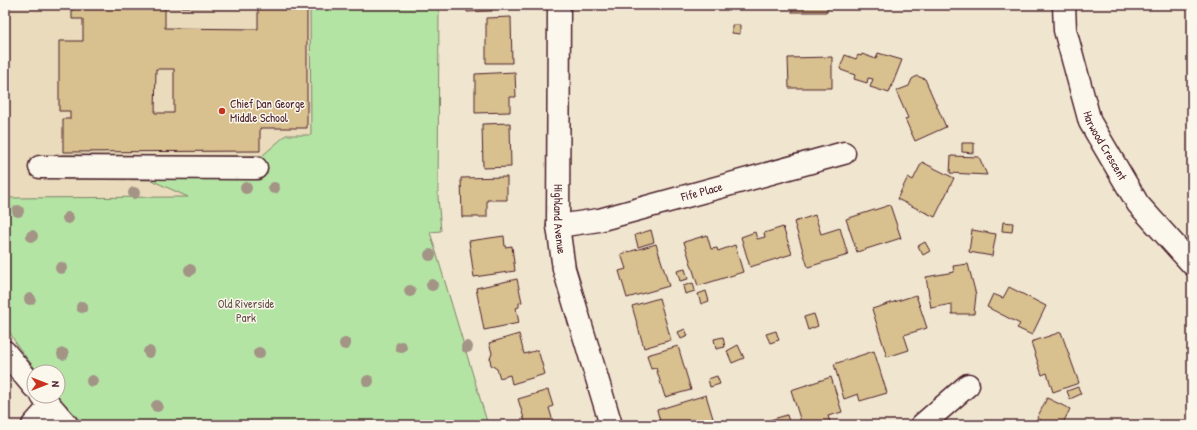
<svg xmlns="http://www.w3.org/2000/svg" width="1197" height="430" font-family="'Patrick Hand',sans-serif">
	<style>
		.built { fill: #e9dbbc }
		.green { fill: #b4e4a4; stroke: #7f8268 }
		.building { fill: #d8c08f; stroke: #4a1f2b; fill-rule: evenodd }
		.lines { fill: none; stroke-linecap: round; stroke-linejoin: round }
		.minor-casing { stroke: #4a1f2b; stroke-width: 25 }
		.minor { stroke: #fbf7ec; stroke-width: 22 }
		.tree { fill: #a39486 }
		.poi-dot { fill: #c8321e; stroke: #fbf7ec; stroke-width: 1.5 }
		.labels { text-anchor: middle; stroke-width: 3; stroke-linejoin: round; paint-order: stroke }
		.poi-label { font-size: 12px; fill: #4a1f2b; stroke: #fbf7ec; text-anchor: start }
		.street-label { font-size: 12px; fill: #4a1f2b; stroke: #fbf7ec }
		.park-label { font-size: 12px; fill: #645049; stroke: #fbf7ec }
	</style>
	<rect width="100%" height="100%" fill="#f0e6d0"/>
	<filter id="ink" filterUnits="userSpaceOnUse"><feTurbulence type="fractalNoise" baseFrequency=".025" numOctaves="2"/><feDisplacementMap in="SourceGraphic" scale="8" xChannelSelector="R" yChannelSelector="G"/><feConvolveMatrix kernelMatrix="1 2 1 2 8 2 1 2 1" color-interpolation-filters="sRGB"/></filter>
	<g filter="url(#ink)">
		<polygon class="built" points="8,5 439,5 438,197 5,198 5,25"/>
		<path class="green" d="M 310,5 L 439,5 L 438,197 L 441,231 L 430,232 L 488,425 L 85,425 L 57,396 L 58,372 L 38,372 C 25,356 10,339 5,319 L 5,198 L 188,197 L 151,180 L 62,179 L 61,155 L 262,156 L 286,135 L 311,135 Z"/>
		<g class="building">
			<path d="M 72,5 L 307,5 L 307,128 L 260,128 L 260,151 L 63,152 L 63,119 L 70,119 L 70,111 L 59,111 L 59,41 L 83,41 L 83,19 L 72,19 ZM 165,7 L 258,7 L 258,29 L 165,28 ZM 156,69 L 174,69 L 174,113 L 155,113 Z"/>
			<polygon points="467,5 492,5 492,11 467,12"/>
			<rect x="792" y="5" width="35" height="7"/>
			<polygon points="511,17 512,63 486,63 486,18"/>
			<polygon points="732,25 740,25 740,34 732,33"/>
			<polygon points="878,53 902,60 889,93 870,87 873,79 868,78 867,83 854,79 855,75 841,70 840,68 845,55 856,59 858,55 861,56 862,54 876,59"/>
			<polygon points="832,57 832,88 789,88 788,58"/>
			<polygon points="515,72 516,97 510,97 510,112 475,113 475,74"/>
			<polygon points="917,76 925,79 946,127 915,141 905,119 908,118 896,91 909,86 912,79"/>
			<polygon points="510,123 511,167 483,168 482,124"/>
			<polygon points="962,143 974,143 974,153 962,152"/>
			<polygon points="951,156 979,157 987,175 950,173"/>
			<polygon points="922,162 954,178 935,217 897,199 908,177 913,180"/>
			<polygon points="507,177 507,200 487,200 487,217 462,217 461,178"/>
			<polygon points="890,205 901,238 857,252 846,219"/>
			<polygon points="815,215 821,234 840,228 848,255 808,267 794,222"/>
			<polygon points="1003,222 1013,223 1012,232 1002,231"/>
			<polygon points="783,227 792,254 750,267 741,237 755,232 757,239 765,237 764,233"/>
			<polygon points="651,230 654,242 638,247 635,235"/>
			<polygon points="972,230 996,234 992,256 969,252"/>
			<polygon points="707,235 711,249 717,248 718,251 735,245 743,272 698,286 684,242"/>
			<polygon points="504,236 505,247 512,246 515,271 474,277 469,241"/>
			<polygon points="925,242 930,251 923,255 918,246"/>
			<polygon points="656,244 669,286 627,298 619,271 626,269 621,254"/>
			<polygon points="968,264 976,295 974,314 952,314 952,304 931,308 926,277 954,272 953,266"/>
			<polygon points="685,269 688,279 680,281 677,271"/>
			<polygon points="517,279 522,302 519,303 519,307 516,308 519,323 484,330 476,288"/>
			<polygon points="693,283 695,291 685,294 683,286"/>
			<polygon points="1009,287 1046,306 1032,335 1017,328 1020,324 987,307 993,294 1003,298"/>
			<polygon points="706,291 709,301 701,304 698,294"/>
			<polygon points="916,295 927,328 904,335 909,350 887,357 872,309"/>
			<polygon points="659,298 671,340 644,348 632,306"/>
			<polygon points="814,314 818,326 808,330 804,317"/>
			<polygon points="685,329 688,336 681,339 678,332"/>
			<polygon points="776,331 779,340 770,343 766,334"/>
			<polygon points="1061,332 1079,383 1053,392 1047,373 1042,375 1031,342"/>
			<polygon points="519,334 524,354 538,350 545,374 512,384 510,375 500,378 497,369 491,365 490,359 492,353 489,343"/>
			<polygon points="723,337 725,347 716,349 714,339"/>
			<polygon points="738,345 744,358 732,363 727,351"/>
			<polygon points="678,346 691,390 665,397 656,368 651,369 647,355"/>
			<polygon points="874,351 887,393 860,401 858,394 844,399 834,364"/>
			<polygon points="717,376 720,384 710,387 708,379"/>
			<polygon points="831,377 842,412 828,416 830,422 825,424 825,425 802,425 791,390"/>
			<polygon points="1078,387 1081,394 1070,399 1067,391"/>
			<polygon points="548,390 553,406 549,408 554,425 526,425 518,399"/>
			<polygon points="706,395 715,425 661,425 657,410"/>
			<polygon points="1047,398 1070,409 1062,425 1039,425 1041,420 1037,418"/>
			<polygon points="787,415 790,425 752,425"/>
		</g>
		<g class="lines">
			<defs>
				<g id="minor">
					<path id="s1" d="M 559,5 L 558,226 L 564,269 L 611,425"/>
					<path id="s2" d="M 1064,5 L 1065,30 L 1090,122 L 1138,204 L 1192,264"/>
					<polyline points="40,167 256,168"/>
					<path id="s3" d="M 558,226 L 599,220 L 844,153"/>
					<polyline points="5,352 34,387"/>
					<polyline points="42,396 67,425"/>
					<polyline points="33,425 50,406"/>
					<polyline points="922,425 968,385"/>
				</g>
			</defs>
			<use href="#minor" class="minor-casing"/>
			<use href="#minor" class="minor"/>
		</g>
		<g class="tree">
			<circle cx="246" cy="188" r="6"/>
			<circle cx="274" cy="188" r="6"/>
			<circle cx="134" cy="193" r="6"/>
			<circle cx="18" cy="211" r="6"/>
			<circle cx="68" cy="218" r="6"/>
			<circle cx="32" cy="236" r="6"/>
			<circle cx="430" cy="255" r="6"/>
			<circle cx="61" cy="268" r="6"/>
			<circle cx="190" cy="270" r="6"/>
			<circle cx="432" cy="285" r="6"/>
			<circle cx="410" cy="291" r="6"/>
			<circle cx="30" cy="299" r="6"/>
			<circle cx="82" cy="307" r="6"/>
			<circle cx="345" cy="344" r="6"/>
			<circle cx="401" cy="347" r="6"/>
			<circle cx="467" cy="347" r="6"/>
			<circle cx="149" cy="352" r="6"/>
			<circle cx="259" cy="353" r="6"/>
			<circle cx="63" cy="354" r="6"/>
			<circle cx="92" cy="381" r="6"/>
			<circle cx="368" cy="381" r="6"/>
			<circle cx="157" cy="406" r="6"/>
		</g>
	</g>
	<circle class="poi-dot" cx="222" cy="111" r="4"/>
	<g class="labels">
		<g class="poi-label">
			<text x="230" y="108">Chief Dan George<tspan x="230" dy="14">Middle School</tspan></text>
		</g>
		<g class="street-label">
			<text dy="4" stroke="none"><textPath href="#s2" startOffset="148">Harwood Crescent</textPath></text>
			<text dy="4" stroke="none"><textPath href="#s3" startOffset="148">Fife Place</textPath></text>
			<text dy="4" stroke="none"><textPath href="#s1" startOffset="214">Highland Avenue</textPath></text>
		</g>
		<g class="park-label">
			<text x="246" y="308">Old Riverside<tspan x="246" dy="14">Park</tspan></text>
		</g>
	</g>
	<rect width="1197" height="430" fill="none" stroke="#fbf7ec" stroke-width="20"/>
	<rect x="10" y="10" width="1177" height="410" fill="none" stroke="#4a1f2b" stroke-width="1.5" filter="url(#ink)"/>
	<g transform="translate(46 384) rotate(90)"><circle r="19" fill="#fbf7ec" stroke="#b4a19f"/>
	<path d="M0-3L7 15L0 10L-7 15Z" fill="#c8321e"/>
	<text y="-6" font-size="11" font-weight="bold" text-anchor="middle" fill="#4a1f2b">N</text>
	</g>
</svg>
